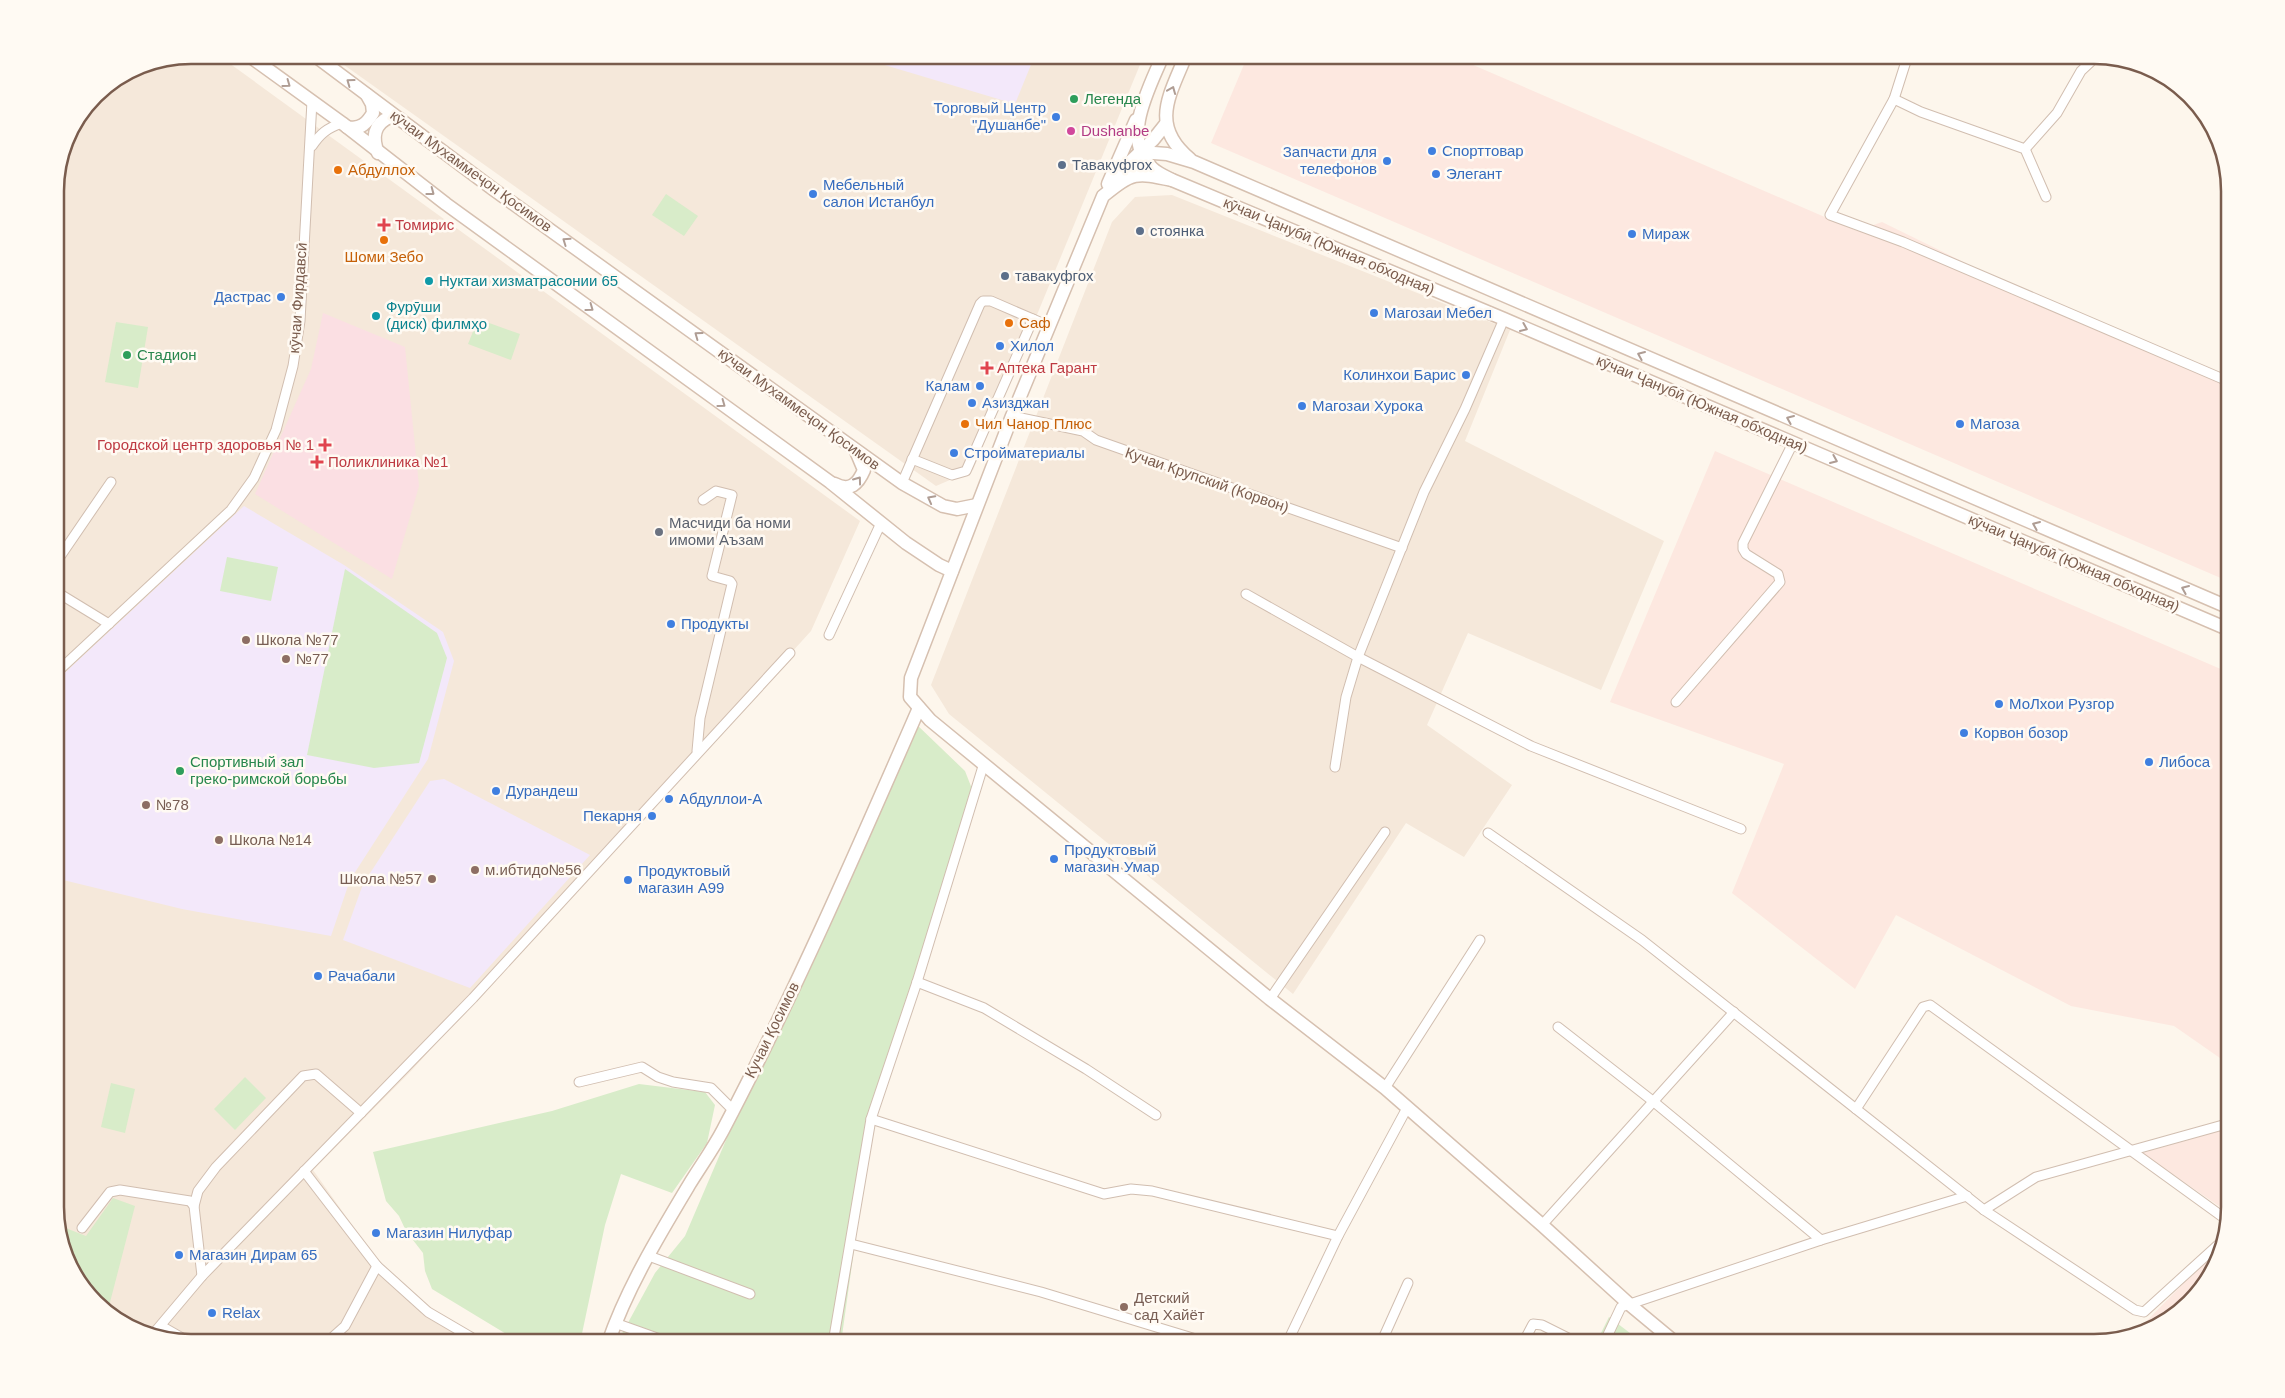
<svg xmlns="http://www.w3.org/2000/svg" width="2285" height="1398" font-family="Arial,sans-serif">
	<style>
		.residential { fill: #f5e8da }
		.commercial { fill: #fde8e0 }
		.education { fill: #f3e8fa }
		.medical { fill: #fbdfe3 }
		.green { fill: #d8ecc9 }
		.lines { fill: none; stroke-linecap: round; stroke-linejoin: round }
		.street-casing { stroke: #d1beb0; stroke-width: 11 }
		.secondary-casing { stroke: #d6c0b0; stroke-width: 15 }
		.street { stroke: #fff; stroke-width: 9 }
		.secondary { stroke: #fff; stroke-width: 12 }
		.oneway { stroke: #af9d94 }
		.leisure-dot { fill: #2e9e5b; stroke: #fffaf3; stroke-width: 2 }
		.shop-dot { fill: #3f7fe0; stroke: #fffaf3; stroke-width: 2 }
		.hotel-dot { fill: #d1479c; stroke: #fffaf3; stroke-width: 2 }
		.service-dot { fill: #5c6f8a; stroke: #fffaf3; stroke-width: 2 }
		.food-dot { fill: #e8710a; stroke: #fffaf3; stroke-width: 2 }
		.health-dot { fill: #e0444e; stroke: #fffaf3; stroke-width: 2 }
		.culture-dot { fill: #0f9aa8; stroke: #fffaf3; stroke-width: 2 }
		.worship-dot { fill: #6b7280; stroke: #fffaf3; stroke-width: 2 }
		.education-dot { fill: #8d6e63; stroke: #fffaf3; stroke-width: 2 }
		.labels { text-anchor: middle; stroke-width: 5; stroke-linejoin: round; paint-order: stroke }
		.leisure-label { font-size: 15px; fill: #27864d; stroke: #fffaf3; text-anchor: start }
		.shop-label { font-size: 15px; fill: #366cbe; stroke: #fffaf3; text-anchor: start }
		.hotel-label { font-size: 15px; fill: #b23c85; stroke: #fffaf3; text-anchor: start }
		.service-label { font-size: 15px; fill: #4e5e75; stroke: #fffaf3; text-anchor: start }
		.food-label { font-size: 15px; fill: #c56008; stroke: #fffaf3; text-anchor: start }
		.street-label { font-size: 15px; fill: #7a5c4d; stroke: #fffaf3 }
		.health-label { font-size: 15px; fill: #be3a42; stroke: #fffaf3; text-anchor: start }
		.culture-label { font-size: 15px; fill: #0d838f; stroke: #fffaf3; text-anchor: start }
		.worship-label { font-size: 15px; fill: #5b616d; stroke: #fffaf3; text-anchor: start }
		.education-label { font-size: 15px; fill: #785e54; stroke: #fffaf3; text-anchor: start }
		.rim { fill: none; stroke: #7a5c4d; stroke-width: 2.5 }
	</style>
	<rect width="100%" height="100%" fill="#fdf6ec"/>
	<g class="residential">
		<polygon points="191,55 218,55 860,521 811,631 412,1070 313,1170 372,1253 400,1283 422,1303 483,1343 198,1343 160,1321 150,1332 123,1325 73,1275 55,1216 55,182 69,134 95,95 139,65"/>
		<polygon points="330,55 1144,55 973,470 936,486"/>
		<polygon points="1172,195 1510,330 1465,441 1664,541 1601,690 1468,633 1427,725 1512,785 1464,857 1406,823 1293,994 949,714 931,685 1112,222 1135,197"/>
	</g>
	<g class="commercial">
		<polygon points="1248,55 1450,55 1857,231 1882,222 1982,271 2230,384 2230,582 1211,143"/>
		<polygon points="1715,451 2230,673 2230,1065 2174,1026 2071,1006 1896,915 1855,989 1732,893 1784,764 1610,702"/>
		<polygon points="2230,1128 2229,1213 2142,1153"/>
		<polygon points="2219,1247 2212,1275 2162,1325 2136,1332"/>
	</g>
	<g class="education">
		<polygon points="881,55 1035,55 1015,104 878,63"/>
		<polygon points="244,506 344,565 443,632 454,661 428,759 350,880 331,936 182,909 55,878 55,682"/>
		<polygon points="444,779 590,855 470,988 343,940 363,884 430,781"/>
	</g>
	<polygon class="medical" points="323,313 405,347 419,486 392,579 255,494 311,369"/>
	<g class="green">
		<polygon points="666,194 698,216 684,236 652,215"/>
		<polygon points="478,319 520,334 511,360 468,344"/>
		<polygon points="116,322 148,327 138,388 105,382"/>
		<polygon points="227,557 278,567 271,601 220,591"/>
		<polygon points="345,569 437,633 447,658 419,763 374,768 307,755"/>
		<polygon points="915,723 965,771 974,794 873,1114 841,1343 617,1343 655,1273 685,1236 771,1035"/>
		<polygon points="245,1077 266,1098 235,1130 214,1109"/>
		<polygon points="111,1083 135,1089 125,1133 101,1127"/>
		<polygon points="639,1084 705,1092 715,1105 707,1143 672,1193 621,1174 605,1225 580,1343 521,1343 432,1289 425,1271 423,1253 406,1231 399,1216 386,1201 373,1152 552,1111"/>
		<polygon points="113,1198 135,1206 108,1310 73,1275 58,1225 86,1236"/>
		<polygon points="1609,1317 1643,1343 1596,1343"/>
	</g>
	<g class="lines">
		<defs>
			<g id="street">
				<polyline points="1908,55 1894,99 1830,215 1903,242 2230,382"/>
				<polyline points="1894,99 1921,112 2025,149 2046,197"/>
				<path d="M 312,146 C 320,134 327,128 342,123"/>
				<polyline points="2025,149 2057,113 2081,71 2097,56"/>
				<polyline points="1012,416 1083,431 1096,440 1402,548"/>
				<polyline points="55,446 57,444"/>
				<polyline points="912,459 952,475 966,471 1033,319"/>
				<polyline points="902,483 980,304 983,301 991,301 1049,326"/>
				<polyline points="55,564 111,482"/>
				<polyline points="55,591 109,624"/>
				<polyline points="1246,594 1358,657 1531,746 1741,829"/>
				<polyline points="829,635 881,523"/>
				<polyline points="55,674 231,510 254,478 276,430 293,366 300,321 312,101"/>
				<polyline points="1676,702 1780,582 1778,574 1746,554 1743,549 1743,543 1793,443"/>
				<polyline points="697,751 700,718 732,584 730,581 712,576 732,495 716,491 703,500"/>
				<polyline points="1335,767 1346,697 1358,657 1424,492 1465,409 1504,319"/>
				<polyline points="1488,833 1642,940 1984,1210 2135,1310 2144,1312 2220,1243"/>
				<polyline points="55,896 57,889"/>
				<polyline points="917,982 984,1008 1086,1069 1156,1115"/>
				<polyline points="1270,999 1385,832"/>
				<polyline points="1558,1027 1654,1102 1821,1240"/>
				<polyline points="579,1082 642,1067 658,1077 673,1082 711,1088 733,1110"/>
				<polyline points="1385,1088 1480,940"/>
				<polyline points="1856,1109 1923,1007 1930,1005 2227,1220"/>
				<polyline points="871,1119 1104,1194 1131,1189 1152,1191 1338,1236"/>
				<polyline points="304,1171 377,1266"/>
				<polyline points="194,1206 198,1191 216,1167 303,1076 316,1074 361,1113"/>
				<polyline points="1984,1210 2036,1177 2230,1123"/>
				<polyline points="1542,1225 1734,1012"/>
				<polyline points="82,1228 110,1192 120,1190 190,1201 194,1206 202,1276"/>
				<polyline points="851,1244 1041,1292 1209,1343"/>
				<polyline points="649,1256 750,1294"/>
				<polyline points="615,1323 671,1343"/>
				<polyline points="161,1326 191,1343"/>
				<polyline points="154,1333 202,1276 473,998 790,653"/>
				<polyline points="326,1343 345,1326 377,1266 428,1312 481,1343"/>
				<polyline points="833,1343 871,1119 917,982 984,763"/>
				<polyline points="1287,1343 1338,1236 1407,1108"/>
				<polyline points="1381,1343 1408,1283"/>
				<polyline points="1523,1343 1533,1324 1542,1325 1578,1343"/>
				<polyline points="1604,1343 1621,1307 1821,1240 1967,1196"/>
			</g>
			<g id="secondary">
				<polyline points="248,55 342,123 446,204 830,482 906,543 939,565 952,571"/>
				<polyline points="314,55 493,189 902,483 943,506 957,509 977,505"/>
				<path d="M 1163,55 C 1150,87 1120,138 1152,168 C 1157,173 1166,177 1172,180 L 1504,319 L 2230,630"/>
				<path d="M 1186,55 C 1170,95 1149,125 1190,159"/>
				<path d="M 347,127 C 361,130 367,123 373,113 L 372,104 L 367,95"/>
				<polyline points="1140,152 1167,154 1194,162 2230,608"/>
				<path d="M 378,153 C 372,138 373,124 390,117 L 400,119"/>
				<polyline points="1116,175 1153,140 1165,125"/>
				<path d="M 1172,180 C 1135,172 1133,172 1103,196 L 1012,416 L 911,678 L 910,697 L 930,720 L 1270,999 L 1385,1088 L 1542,1225 L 1629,1304 L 1676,1343"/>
				<polyline points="1108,184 1136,120"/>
				<path d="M 835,484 C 850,492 858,484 864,470 L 856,451"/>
				<path d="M 608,1343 C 627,1288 659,1235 689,1185 C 700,1167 713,1149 723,1130 C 795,993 857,850 919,708"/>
			</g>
		</defs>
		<use href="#street" class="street-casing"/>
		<use href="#secondary" class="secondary-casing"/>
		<use href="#street" class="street"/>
		<use href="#secondary" class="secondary"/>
	</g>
	<defs><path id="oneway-chevron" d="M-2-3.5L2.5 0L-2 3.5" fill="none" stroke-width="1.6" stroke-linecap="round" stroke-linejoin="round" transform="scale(1.25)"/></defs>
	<g class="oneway">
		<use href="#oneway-chevron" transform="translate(350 82) rotate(-144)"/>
		<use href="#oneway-chevron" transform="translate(287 84) rotate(36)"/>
		<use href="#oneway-chevron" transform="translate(1172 90) rotate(-68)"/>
		<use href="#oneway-chevron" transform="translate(431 192) rotate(37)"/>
		<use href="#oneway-chevron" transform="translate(566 241) rotate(-145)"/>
		<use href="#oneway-chevron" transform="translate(590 308) rotate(36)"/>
		<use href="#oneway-chevron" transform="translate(1524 328) rotate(23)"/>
		<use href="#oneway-chevron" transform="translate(698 335) rotate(-144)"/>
		<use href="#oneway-chevron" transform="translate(1641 355) rotate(-157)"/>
		<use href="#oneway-chevron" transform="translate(722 404) rotate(36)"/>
		<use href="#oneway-chevron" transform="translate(1790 419) rotate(-157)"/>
		<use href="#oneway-chevron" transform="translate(1834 460) rotate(23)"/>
		<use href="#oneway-chevron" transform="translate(858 480) rotate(-54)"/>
		<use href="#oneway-chevron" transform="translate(931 499) rotate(-152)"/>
		<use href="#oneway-chevron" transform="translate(2036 525) rotate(-157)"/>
		<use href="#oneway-chevron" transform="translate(2185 589) rotate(-157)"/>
	</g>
	<g class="leisure-dot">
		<circle cx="1074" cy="99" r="5"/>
		<circle cx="127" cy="355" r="5"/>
		<circle cx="180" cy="771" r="5"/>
	</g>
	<g class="shop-dot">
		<circle cx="1056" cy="117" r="5"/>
		<circle cx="1432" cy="151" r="5"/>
		<circle cx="1387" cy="161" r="5"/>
		<circle cx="1436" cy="174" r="5"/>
		<circle cx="813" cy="194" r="5"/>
		<circle cx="1632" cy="234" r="5"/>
		<circle cx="281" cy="297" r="5"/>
		<circle cx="1374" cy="313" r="5"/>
		<circle cx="1000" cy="346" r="5"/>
		<circle cx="1466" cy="375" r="5"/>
		<circle cx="980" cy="386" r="5"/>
		<circle cx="972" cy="403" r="5"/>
		<circle cx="1302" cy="406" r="5"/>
		<circle cx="1960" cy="424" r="5"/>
		<circle cx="954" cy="453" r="5"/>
		<circle cx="671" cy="624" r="5"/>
		<circle cx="1999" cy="704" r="5"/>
		<circle cx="1964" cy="733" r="5"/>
		<circle cx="2149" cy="762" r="5"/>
		<circle cx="496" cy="791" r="5"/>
		<circle cx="669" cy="799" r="5"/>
		<circle cx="652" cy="816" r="5"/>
		<circle cx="1054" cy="859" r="5"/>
		<circle cx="628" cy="880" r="5"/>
		<circle cx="318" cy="976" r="5"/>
		<circle cx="376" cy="1233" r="5"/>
		<circle cx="179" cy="1255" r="5"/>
		<circle cx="212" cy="1313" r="5"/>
	</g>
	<circle class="hotel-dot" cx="1071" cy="131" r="5"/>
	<g class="service-dot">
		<circle cx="1062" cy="165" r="5"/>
		<circle cx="1140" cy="231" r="5"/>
		<circle cx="1005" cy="276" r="5"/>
	</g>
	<g class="food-dot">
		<circle cx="338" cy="170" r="5"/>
		<circle cx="384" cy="240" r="5"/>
		<circle cx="1009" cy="323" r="5"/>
		<circle cx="965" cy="424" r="5"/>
	</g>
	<g class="health-dot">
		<path d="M381.5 217.5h5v5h5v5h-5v5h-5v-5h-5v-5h5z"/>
		<path d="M984.5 360.5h5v5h5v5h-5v5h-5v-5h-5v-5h5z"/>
		<path d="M322.5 437.5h5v5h5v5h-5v5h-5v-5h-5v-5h5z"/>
		<path d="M314.5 454.5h5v5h5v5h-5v5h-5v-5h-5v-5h5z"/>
	</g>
	<g class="culture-dot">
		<circle cx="429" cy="281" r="5"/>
		<circle cx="376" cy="316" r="5"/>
	</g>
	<circle class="worship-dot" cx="659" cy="532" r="5"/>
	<g class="education-dot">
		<circle cx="246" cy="640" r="5"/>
		<circle cx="286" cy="659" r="5"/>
		<circle cx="146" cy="805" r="5"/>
		<circle cx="219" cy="840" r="5"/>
		<circle cx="475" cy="870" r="5"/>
		<circle cx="432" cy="879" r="5"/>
		<circle cx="1124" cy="1307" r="5"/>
	</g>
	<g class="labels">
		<g class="leisure-label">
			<text x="1084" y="104">Легенда</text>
			<text x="137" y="360">Стадион</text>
			<text x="190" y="767">Спортивный зал<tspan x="190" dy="17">греко-римской борьбы</tspan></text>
		</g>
		<g class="shop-label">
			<text x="1046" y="113" text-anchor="end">Торговый Центр<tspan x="1046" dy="17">"Душанбе"</tspan></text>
			<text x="1442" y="156">Спорттовар</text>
			<text x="1377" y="157" text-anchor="end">Запчасти для<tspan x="1377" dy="17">телефонов</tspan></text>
			<text x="1446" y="179">Элегант</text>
			<text x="823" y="190">Мебельный<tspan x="823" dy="17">салон Истанбул</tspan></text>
			<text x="1642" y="239">Мираж</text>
			<text x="271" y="302" text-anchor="end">Дастрас</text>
			<text x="1384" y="318">Магозаи Мебел</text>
			<text x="1010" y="351">Хилол</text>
			<text x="1456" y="380" text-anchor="end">Колинхои Барис</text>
			<text x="970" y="391" text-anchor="end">Калам</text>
			<text x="982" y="408">Азизджан</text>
			<text x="1312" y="411">Магозаи Хурока</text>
			<text x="1970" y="429">Магоза</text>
			<text x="964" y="458">Стройматериалы</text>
			<text x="681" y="629">Продукты</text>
			<text x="2009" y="709">МоЛхои Рузгор</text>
			<text x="1974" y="738">Корвон бозор</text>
			<text x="2159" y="767">Либоса</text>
			<text x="506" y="796">Дурандеш</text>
			<text x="679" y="804">Абдуллои-А</text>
			<text x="642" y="821" text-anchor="end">Пекарня</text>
			<text x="1064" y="855">Продуктовый<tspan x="1064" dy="17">магазин Умар</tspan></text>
			<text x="638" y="876">Продуктовый<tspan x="638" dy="17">магазин А99</tspan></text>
			<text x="328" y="981">Рачабали</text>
			<text x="386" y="1238">Магазин Нилуфар</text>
			<text x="189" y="1260">Магазин Дирам 65</text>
			<text x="222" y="1318">Relax</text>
		</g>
		<g class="hotel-label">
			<text x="1081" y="136">Dushanbe</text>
		</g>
		<g class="service-label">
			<text x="1072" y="170">Тавакуфгох</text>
			<text x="1150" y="236">стоянка</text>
			<text x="1015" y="281">тавакуфгох</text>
		</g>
		<g class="food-label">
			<text x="348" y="175">Абдуллох</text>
			<text x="384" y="262" text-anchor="middle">Шоми Зебо</text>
			<text x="1019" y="328">Саф</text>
			<text x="975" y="429">Чил Чанор Плюс</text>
		</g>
		<g class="street-label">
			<text transform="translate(471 171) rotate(36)" y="5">кӯчаи Мухаммеҷон Қосимов</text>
			<text transform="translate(1329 246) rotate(23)" y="5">кӯчаи Ҷанубӣ (Южная обходная)</text>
			<text transform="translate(298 298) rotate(-86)" y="5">кӯчаи Фирдавсӣ</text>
			<text transform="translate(1702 404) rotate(23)" y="5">кӯчаи Ҷанубӣ (Южная обходная)</text>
			<text transform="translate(799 409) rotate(36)" y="5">кӯчаи Мухаммеҷон Қосимов</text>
			<text transform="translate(1207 480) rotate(19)" y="5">Кучаи Крупский (Корвон)</text>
			<text transform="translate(2074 563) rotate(23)" y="5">кӯчаи Ҷанубӣ (Южная обходная)</text>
			<text transform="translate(772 1030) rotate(-64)" y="5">Кучаи Қосимов</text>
		</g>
		<g class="health-label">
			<text x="395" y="230">Томирис</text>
			<text x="997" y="373">Аптека Гарант</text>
			<text x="314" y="450" text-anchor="end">Городской центр здоровья № 1</text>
			<text x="328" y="467">Поликлиника №1</text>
		</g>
		<g class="culture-label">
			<text x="439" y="286">Нуктаи хизматрасонии 65</text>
			<text x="386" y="312">Фурӯши<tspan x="386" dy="17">(диск) филмҳо</tspan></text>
		</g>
		<g class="worship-label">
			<text x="669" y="528">Масчиди ба номи<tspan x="669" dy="17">имоми Аъзам</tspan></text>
		</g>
		<g class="education-label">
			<text x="256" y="645">Школа №77</text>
			<text x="296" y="664">№77</text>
			<text x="156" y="810">№78</text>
			<text x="229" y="845">Школа №14</text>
			<text x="485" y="875">м.ибтидо№56</text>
			<text x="422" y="884" text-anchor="end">Школа №57</text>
			<text x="1134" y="1303">Детский<tspan x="1134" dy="17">сад Хайёт</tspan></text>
		</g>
	</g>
	<path d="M0 0H2285V1398H0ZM191 64H2094A127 127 0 0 1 2221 191V1207A127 127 0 0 1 2094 1334H191A127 127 0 0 1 64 1207V191A127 127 0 0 1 191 64Z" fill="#fffaf3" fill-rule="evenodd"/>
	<path class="rim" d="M191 64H2094A127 127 0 0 1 2221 191V1207A127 127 0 0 1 2094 1334H191A127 127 0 0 1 64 1207V191A127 127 0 0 1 191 64Z"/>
</svg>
